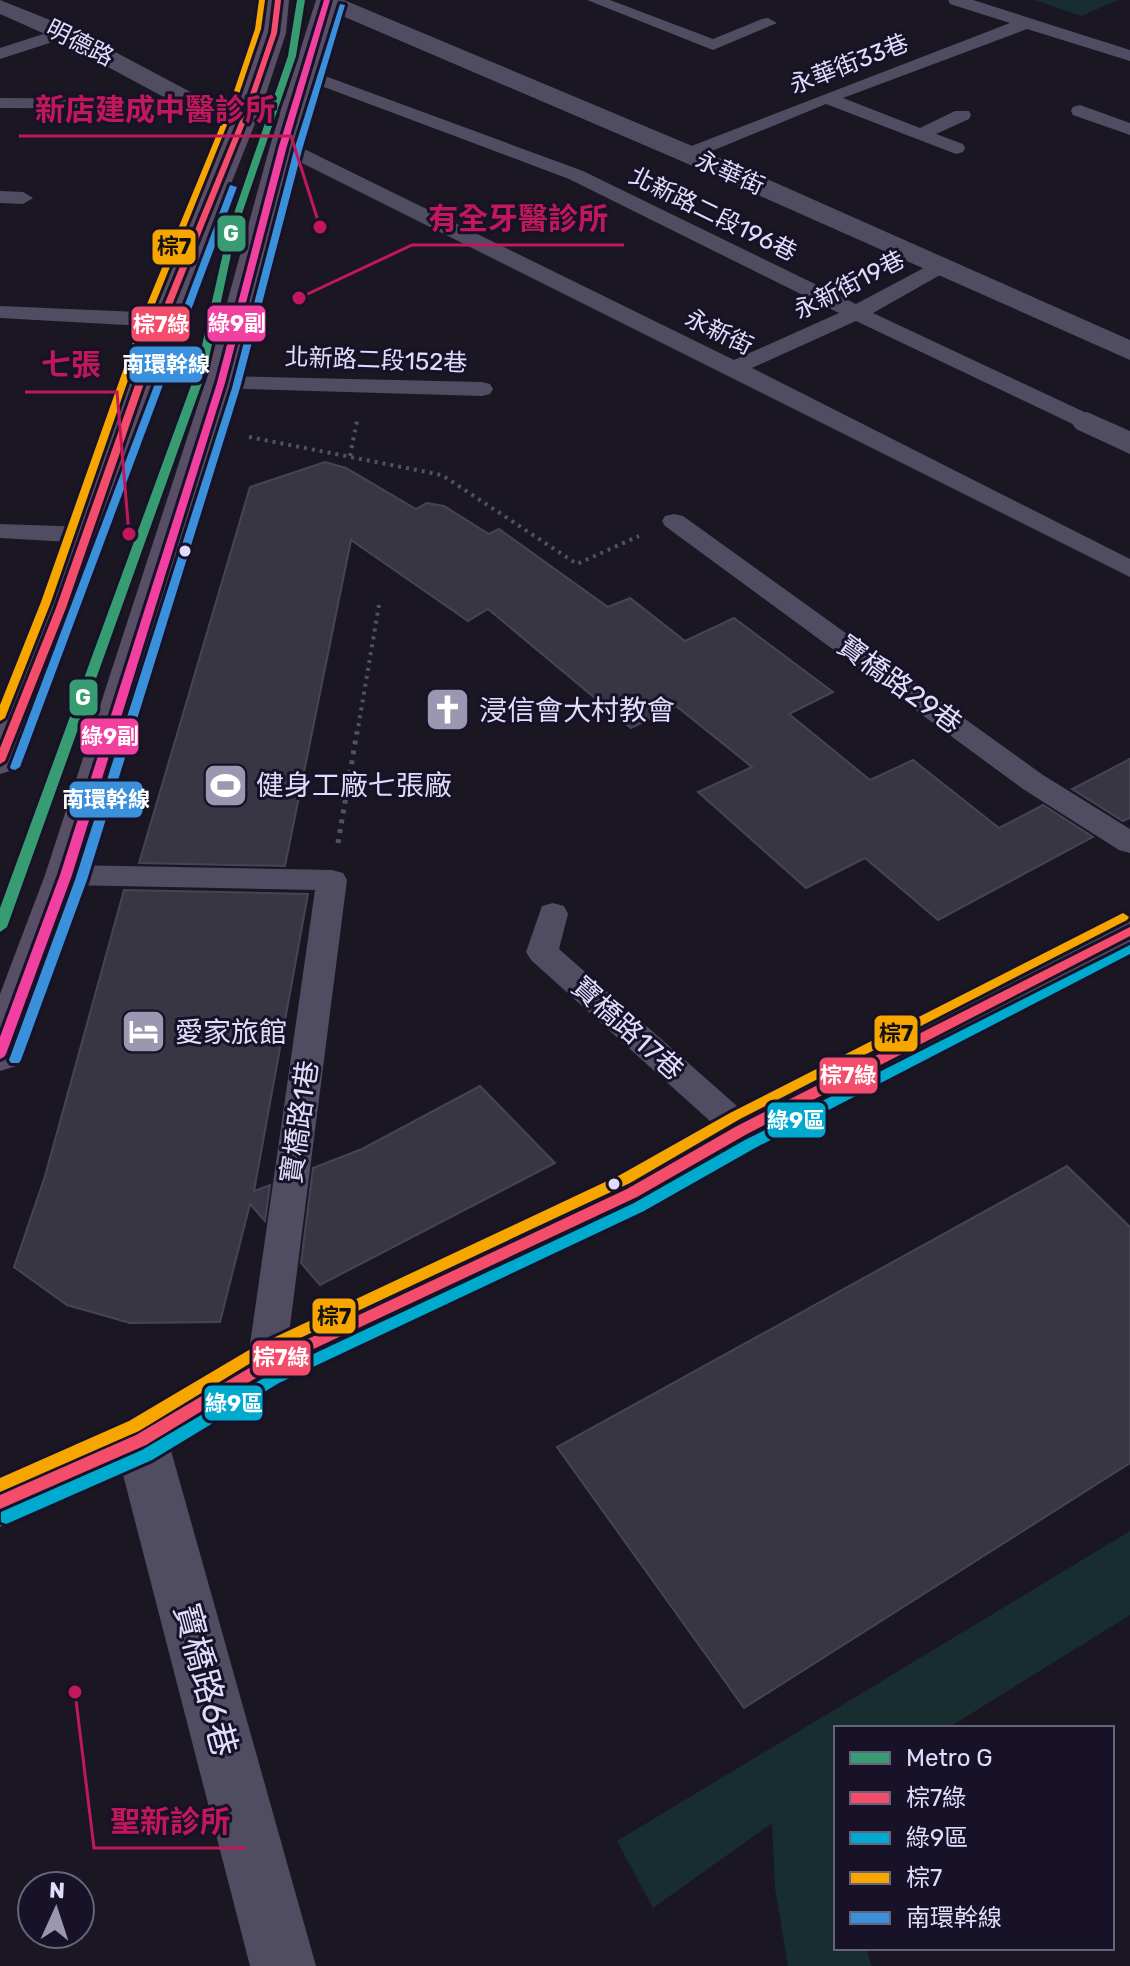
<svg xmlns="http://www.w3.org/2000/svg" width="1130" height="1966" font-family="Rubik,'Noto Sans TC',sans-serif">
	<style>
		.green { fill: #172d2f }
		.building { fill: #393644; stroke: #474356; stroke-width: 2 }
		.lines { fill: none; stroke-linecap: round; stroke-linejoin: round }
		.path-far1 { stroke: #4a5462; stroke-width: 4; stroke-dasharray: 3 5; stroke-linecap: butt }
		.path { stroke: #4a5462; stroke-width: 5; stroke-dasharray: 4 6; stroke-linecap: butt }
		.service { fill: #504d63; fill-rule: evenodd }
		.minor { fill: #504d63; fill-rule: evenodd }
		.tertiary { fill: #504d63; fill-rule: evenodd }
		.primary { fill: #584e66; fill-rule: evenodd }
		.bus-1-casing { stroke: #171228; stroke-width: 6 }
		.bus-2-casing { stroke: #171228; stroke-width: 6 }
		.bus-3-casing { stroke: #171228; stroke-width: 6 }
		.bus-4-casing { stroke: #171228; stroke-width: 6 }
		.bus-5-casing { stroke: #171228; stroke-width: 6 }
		.bus-1 { fill: #f44d6c; fill-rule: evenodd }
		.bus-2 { fill: #00a9ce; fill-rule: evenodd }
		.bus-3 { fill: #f7a600; fill-rule: evenodd }
		.bus-4 { fill: #3a90db; fill-rule: evenodd }
		.bus-5 { fill: #f240a1; fill-rule: evenodd }
		.metro-1-casing { stroke: #171228; stroke-width: 6 }
		.metro-1 { fill: #379c71; fill-rule: evenodd }
		.bus-dot { fill: #e1dcfc; stroke: #171228; stroke-width: 3 }
		.labels { text-anchor: middle; stroke-width: 6; stroke-linejoin: round; paint-order: stroke }
		.far-street-label { font-size: 24px; fill: #e1dcfc; stroke: #171228 }
		.street-label { font-size: 28px; fill: #e1dcfc; stroke: #171228 }
		.poi-label { font-size: 28px; fill: #e1dcfc; stroke: #171228; text-anchor: start }
		.near-street-label { font-size: 34px; fill: #e1dcfc; stroke: #171228 }
		.leader { fill: none; stroke: #c2185b; stroke-width: 3 }
		.callout-dot { fill: #c2185b; stroke: #171228; stroke-width: 3 }
		.callout-label { font-size: 30px; text-anchor: middle; font-weight: bold; fill: #c2185b; stroke: #171228; stroke-width: 6; stroke-linejoin: round; paint-order: stroke }
		.line-badge { stroke: #171228; stroke-width: 3 }
		.badge-label { font-size: 22px; text-anchor: middle; font-weight: bold; fill: #fff }
		.pale-badge-label { font-size: 22px; text-anchor: middle; font-weight: bold; fill: #111 }
	</style>
	<rect width="100%" height="100%" fill="#1a1723"/>
	<g class="green">
		<polygon points="1035,0 1118,0 1081,16"/>
		<polygon points="1130,1531 1130,1615 948,1728 836,1728 836,1948 866,1948 872,1966 788,1966 775,1888 772,1823 653,1908 617,1841"/>
	</g>
	<g class="building">
		<polygon points="325,462 346,468 416,509 427,503 444,506 489,534 499,529 608,607 630,598 685,641 734,618 833,692 789,714 870,780 913,760 999,828 1043,805 1093,837 938,920 865,858 806,888 698,792 752,767 676,706 631,728 488,609 468,621 351,540 285,866 139,863 250,487"/>
		<polygon points="1130,759 1130,818 1123,821 1072,789"/>
		<polygon points="124,890 308,894 254,1191 270,1185 265,1221 250,1204 220,1322 130,1323 67,1305 14,1267 45,1176"/>
		<polygon points="480,1086 555,1163 320,1285 301,1263 313,1168 362,1149"/>
		<polygon points="1067,1166 1130,1227 1130,1463 744,1708 557,1447"/>
	</g>
	<g class="lines">
		<g class="path-far1">
			<polyline points="249,437 442,475 577,564 639,536"/>
			<polyline points="350,456 357,421"/>
			<polyline points="357,734 379,605"/>
		</g>
		<polyline class="path" points="338,843 357,732"/>
		<g class="service">
			<polygon points="587,0 610,0 713,39 762,19 768,18 777,23 713,50"/>
			<polygon points="948,0 973,0 1130,50 1130,61 1027,29 843,98 920,128 955,111 969,111 971,115 969,119 936,134 963,144 965,148 963,152 956,154 826,104 695,158 688,160 678,154 681,150 1010,23 950,4"/>
			<polygon points="62,28 71,33 68,37 0,59 0,48"/>
			<polygon points="306,69 583,171 856,304 935,262 949,262 952,266 949,270 873,313 1095,417 1099,422 1095,427 1079,427 856,321 752,368 1130,559 1130,577 276,150 274,146 276,142 290,142 734,360 839,313 569,179 300,78 297,74"/>
			<polygon points="0,98 195,99 204,104 195,109 0,108"/>
			<polygon points="1080,105 1130,123 1130,135 1073,115 1071,111 1073,107"/>
			<polygon points="0,191 23,192 33,198 23,204 0,203"/>
			<polygon points="0,306 162,313 173,320 162,327 0,318"/>
			<polygon points="221,376 482,382 490,384 493,389 490,394 482,396 213,388 210,383 213,378"/>
			<polygon points="674,514 683,516 1043,775 1130,829 1130,853 1119,850 1023,789 665,526 662,521 665,516"/>
			<polygon points="0,524 87,527 96,530 100,535 96,540 87,543 0,538"/>
			<polygon points="66,865 332,870 343,873 347,880 285,1365 279,1376 266,1381 253,1376 247,1365 315,890 66,885 55,882 51,875 55,868"/>
			<polygon points="553,903 564,906 568,914 559,949 754,1121 759,1130 754,1139 742,1143 730,1139 531,960 526,952 542,906"/>
		</g>
		<g class="minor">
			<polygon points="0,0 70,28 200,97 297,99 306,102 310,107 306,112 297,115 186,109 54,38 0,14"/>
			<polygon points="344,0 697,148 1130,340 1130,360 679,160 319,6 316,1"/>
			<polygon points="1087,412 1130,431 1130,454 1076,429 1071,422 1076,415"/>
			<polygon points="141,1416 160,1423 168,1440 316,1966 250,1966 114,1440 122,1423"/>
		</g>
		<polygon class="tertiary" points="1130,916 1130,950 759,1143 649,1207 284,1381 160,1457 0,1527 0,1476 122,1423 248,1349 615,1179 725,1117 1115,920"/>
		<g class="primary">
			<polygon points="267,0 289,0 286,33 262,106 177,320 79,608 20,761 14,770 0,774 0,713 43,608 147,320 236,106 262,33"/>
			<polygon points="316,0 338,0 296,146 237,383 87,875 23,1054 16,1066 0,1071 0,994 45,875 205,383 270,146"/>
		</g>
		<defs>
			<g id="bus-1">
				<polygon points="275,0 281,0 277,33 252,106 166,320 66,608 5,761 0,764 0,748 56,608 158,320 246,106 271,33"/>
				<polygon points="1130,927 1130,936 747,1134 637,1197 271,1369 146,1445 0,1509 0,1495 136,1435 261,1361 627,1189 737,1126"/>
			</g>
			<polygon id="bus-2" points="1130,945 1130,954 755,1148 644,1211 279,1383 152,1460 11,1522 6,1524 1,1522 1,1512 142,1450 269,1375 634,1203 745,1140"/>
			<g id="bus-3">
				<polygon points="259,0 265,0 261,29 237,100 151,314 51,602 5,718 0,721 0,705 41,602 143,314 231,100 255,29"/>
				<polygon points="1123,913 1129,917 1127,920 740,1119 630,1183 264,1355 139,1431 0,1492 0,1478 129,1421 254,1347 620,1175 730,1113"/>
			</g>
			<g id="bus-4">
				<polygon points="340,4 345,5 302,150 240,388 87,880 21,1060 19,1063 11,1063 9,1060 75,880 232,388 294,150"/>
				<polygon points="230,185 237,187 20,767 15,770 11,769 10,767"/>
			</g>
			<polygon id="bus-5" points="324,0 330,0 287,146 225,383 72,875 6,1054 4,1057 0,1059 0,1037 60,875 217,383 279,146"/>
		</defs>
		<use href="#bus-1" class="bus-1-casing"/>
		<use href="#bus-2" class="bus-2-casing"/>
		<use href="#bus-3" class="bus-3-casing"/>
		<use href="#bus-4" class="bus-4-casing"/>
		<use href="#bus-5" class="bus-5-casing"/>
		<use href="#bus-1" class="bus-1"/>
		<use href="#bus-2" class="bus-2"/>
		<use href="#bus-3" class="bus-3"/>
		<use href="#bus-4" class="bus-4"/>
		<use href="#bus-5" class="bus-5"/>
		<defs>
			<polygon id="metro-1" points="297,0 305,0 296,56 236,231 206,372 7,927 0,932 0,908 196,372 228,231 288,56"/>
		</defs>
		<use href="#metro-1" class="metro-1-casing"/>
		<use href="#metro-1" class="metro-1"/>
	</g>
	<defs>
		<symbol id="church-square" viewBox="-11 -11 22 22"><rect x="-9" y="-9" width="18" height="18" rx="4" fill="#9b97b0" stroke="#171228"/><path d="M-1.2-6h2.4v3.5h3.3v2.4h-3.3V6h-2.4V-.1h-3.3v-2.4h3.3Z" fill="#fff"/></symbol>
		<symbol id="stadium-square" viewBox="-11 -11 22 22"><rect x="-9" y="-9" width="18" height="18" rx="4" fill="#9b97b0" stroke="#171228"/><path d="M0-5a6.5 5 0 1 0 0 10a6.5 5 0 1 0 0-10ZM-3.5-1.8h7v3.6h-7Z" fill="#fff"/></symbol>
		<symbol id="hotel-square" viewBox="-11 -11 22 22"><rect x="-9" y="-9" width="18" height="18" rx="4" fill="#9b97b0" stroke="#171228"/><path d="M-6-4.5h1.5V1H6V5H4.5V3h-9V5H-6ZM-4 0a1.8 1.8 0 1 1 3.6 0ZM.5 0V-2.5h3Q6-2.5 6 0Z" fill="#fff"/></symbol>
	</defs>
	<g fill-rule="evenodd">
		<use href="#church-square" x="422" y="684" width="51" height="51"/>
		<use href="#stadium-square" x="200" y="760" width="51" height="51"/>
		<use href="#hotel-square" x="118" y="1006" width="51" height="51"/>
	</g>
	<g class="bus-dot">
		<circle cx="185" cy="551" r="7"/>
		<circle cx="614" cy="1184" r="7"/>
	</g>
	<g class="labels">
		<g class="far-street-label">
			<text transform="translate(80 43) rotate(27)" y="8">明德路</text>
			<text transform="translate(849 64) rotate(-21)" y="8">永華街33巷</text>
			<text transform="translate(730 173) rotate(24)" y="8">永華街</text>
			<text transform="translate(713 214) rotate(26)" y="8">北新路二段196巷</text>
			<text transform="translate(849 285) rotate(-27)" y="8">永新街19巷</text>
			<text transform="translate(719 332) rotate(26)" y="8">永新街</text>
			<text transform="translate(376 360) rotate(2)" y="8">北新路二段152巷</text>
		</g>
		<g class="street-label">
			<text transform="translate(900 684) rotate(36)" y="10">寶橋路29巷</text>
			<text transform="translate(628 1028) rotate(42)" y="10">寶橋路17巷</text>
			<text transform="translate(299 1122) rotate(-82)" y="10">寶橋路1巷</text>
		</g>
		<g class="poi-label">
			<text x="479" y="720">浸信會大村教會</text>
			<text x="256" y="795">健身工廠七張廠</text>
			<text x="175" y="1042">愛家旅館</text>
		</g>
		<g class="near-street-label">
			<text transform="translate(206 1680) rotate(75)" y="12">寶橋路6巷</text>
		</g>
	</g>
	<path class="leader" d="M320 227L291 136H19M299 298L412 245H624M129 534L117 392H25M75 1692L94 1848H246"/>
	<g class="callout-dot">
		<circle cx="320" cy="227" r="8"/>
		<circle cx="299" cy="298" r="8"/>
		<circle cx="129" cy="534" r="8"/>
		<circle cx="75" cy="1692" r="8"/>
	</g>
	<g class="callout-label">
		<text x="155" y="120">新店建成中醫診所</text>
		<text x="518" y="229">有全牙醫診所</text>
		<text x="71" y="375">七張</text>
		<text x="170" y="1832">聖新診所</text>
	</g>
	<g class="line-badge">
		<rect x="216" y="214" width="31" height="39" rx="8" fill="#379c71"/>
		<rect x="151" y="228" width="46" height="38" rx="8" fill="#f7a600"/>
		<rect x="206" y="304" width="61" height="39" rx="8" fill="#f240a1"/>
		<rect x="130" y="305" width="61" height="38" rx="8" fill="#f44d6c"/>
		<rect x="128" y="345" width="76" height="39" rx="8" fill="#3a90db"/>
		<rect x="68" y="678" width="31" height="39" rx="8" fill="#379c71"/>
		<rect x="79" y="717" width="61" height="39" rx="8" fill="#f240a1"/>
		<rect x="68" y="780" width="76" height="39" rx="8" fill="#3a90db"/>
		<rect x="873" y="1014" width="46" height="39" rx="8" fill="#f7a600"/>
		<rect x="818" y="1056" width="61" height="39" rx="8" fill="#f44d6c"/>
		<rect x="766" y="1101" width="61" height="38" rx="8" fill="#00a9ce"/>
		<rect x="311" y="1297" width="46" height="38" rx="8" fill="#f7a600"/>
		<rect x="251" y="1339" width="61" height="38" rx="8" fill="#f44d6c"/>
		<rect x="203" y="1384" width="61" height="38" rx="8" fill="#00a9ce"/>
	</g>
	<g class="badge-label">
		<text x="231" y="241">G</text>
		<text x="237" y="331">綠9副</text>
		<text x="161" y="332">棕7綠</text>
		<text x="166" y="372">南環幹線</text>
		<text x="83" y="705">G</text>
		<text x="110" y="744">綠9副</text>
		<text x="106" y="807">南環幹線</text>
		<text x="848" y="1083">棕7綠</text>
		<text x="796" y="1128">綠9區</text>
		<text x="281" y="1365">棕7綠</text>
		<text x="234" y="1411">綠9區</text>
	</g>
	<g class="pale-badge-label">
		<text x="174" y="254">棕7</text>
		<text x="896" y="1041">棕7</text>
		<text x="334" y="1324">棕7</text>
	</g>
	<rect x="834" y="1726" width="280" height="224" fill="#171228" stroke="#68637d" stroke-width="2"/>
	<rect x="850" y="1752" width="40" height="12" fill="#379c71" stroke="#68637d" stroke-width="2"/>
	<text x="906" y="1766" font-size="24" fill="#e1dcfc">Metro G</text>
	<rect x="850" y="1792" width="40" height="12" fill="#f44d6c" stroke="#68637d" stroke-width="2"/>
	<text x="906" y="1806" font-size="24" fill="#e1dcfc">棕7綠</text>
	<rect x="850" y="1832" width="40" height="12" fill="#00a9ce" stroke="#68637d" stroke-width="2"/>
	<text x="906" y="1846" font-size="24" fill="#e1dcfc">綠9區</text>
	<rect x="850" y="1872" width="40" height="12" fill="#f7a600" stroke="#68637d" stroke-width="2"/>
	<text x="906" y="1886" font-size="24" fill="#e1dcfc">棕7</text>
	<rect x="850" y="1912" width="40" height="12" fill="#3a90db" stroke="#68637d" stroke-width="2"/>
	<text x="906" y="1926" font-size="24" fill="#e1dcfc">南環幹線</text>
	<g transform="translate(56 1910) rotate(3)"><circle r="38" fill="#171228" stroke="#68637d" stroke-width="2"/>
	<path d="M0-6L14 30L0 20L-14 30Z" fill="#9b97b0"/>
	<text y="-12" font-size="22" font-weight="bold" text-anchor="middle" fill="#e1dcfc">N</text>
	</g>
</svg>
